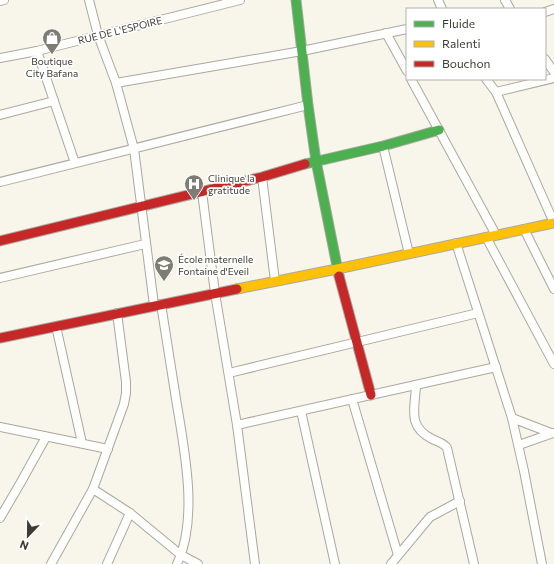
<svg xmlns="http://www.w3.org/2000/svg" width="554" height="564" font-family="Commissioner,sans-serif">
	<style>
		.lines { fill: none; stroke-linecap: round; stroke-linejoin: round }
		.street-casing { stroke: #aaa8a0; stroke-width: 10 }
		.fast-casing { stroke: #aaa8a0; stroke-width: 11 }
		.slow-casing { stroke: #aaa8a0; stroke-width: 11 }
		.jam-casing { stroke: #aaa8a0; stroke-width: 11 }
		.street { stroke: #fefefc; stroke-width: 8 }
		.fast { stroke: #4caf50; stroke-width: 9 }
		.slow { stroke: #ffc107; stroke-width: 9 }
		.jam { stroke: #c62828; stroke-width: 9 }
		.labels { text-anchor: middle; stroke-width: 3.5; stroke-linejoin: round; paint-order: stroke }
		.street-label { font-size: 10px; fill: #3d3c34; stroke: #fff }
		.poi-label { font-size: 10px; fill: #3d3c34; stroke: #fff; text-anchor: start }
	</style>
	<rect width="100%" height="100%" fill="#f8f6eb"/>
	<g class="lines">
		<defs>
			<g id="street">
				<polyline points="89,0 98,35 116,83 134,149 154,305"/>
				<polyline points="438,0 442,9"/>
				<polyline points="505,0 510,9"/>
				<polyline points="0,1 4,0"/>
				<polyline points="545,12 554,9"/>
				<polyline points="386,33 407,71"/>
				<polyline points="37,51 75,163"/>
				<polyline points="0,58 37,51 240,0"/>
				<polyline points="545,59 554,72"/>
				<polyline points="411,79 496,235"/>
				<polyline points="486,79 496,92 554,223"/>
				<polyline points="116,83 302,51 407,29"/>
				<polyline points="496,92 554,78"/>
				<polyline points="0,115 54,101"/>
				<polyline points="383,146 409,254"/>
				<polyline points="262,177 275,281"/>
				<polyline points="0,182 308,105"/>
				<polyline points="202,192 215,293 237,425 255,564"/>
				<polyline points="524,229 554,289"/>
				<polyline points="486,237 554,364"/>
				<polyline points="456,243 512,418 524,471 542,564"/>
				<polyline points="0,278 145,244"/>
				<path d="M 161,304 C 166,336 171,367 176,399 C 184,448 199,518 177,564"/>
				<polyline points="56,326 82,443"/>
				<polyline points="229,373 478,313"/>
				<path d="M 416,385 C 415,409 407,426 432,439 C 438,442 444,443 447,448 L 474,564"/>
				<polyline points="352,399 398,555"/>
				<polyline points="301,411 335,564"/>
				<polyline points="512,418 551,433"/>
				<polyline points="237,425 496,367"/>
				<polyline points="0,427 108,449"/>
				<polyline points="519,445 553,433"/>
				<polyline points="93,489 130,513 181,555 198,564"/>
				<polyline points="0,518 21,482 46,437"/>
				<polyline points="51,564 93,489 124,404 126,393 126,382 117,313"/>
				<polyline points="107,564 130,513"/>
				<polyline points="391,564 430,517 460,501"/>
			</g>
			<g id="fast">
				<polyline points="296,0 308,105 316,161 339,276"/>
				<polyline points="305,164 383,146 439,130"/>
			</g>
			<polyline id="slow" points="237,289 337,269 554,223"/>
			<g id="jam">
				<polyline points="0,241 262,177 305,164"/>
				<polyline points="339,276 371,395"/>
				<polyline points="0,338 237,289"/>
			</g>
		</defs>
		<use href="#street" class="street-casing"/>
		<use href="#fast" class="fast-casing"/>
		<use href="#slow" class="slow-casing"/>
		<use href="#jam" class="jam-casing"/>
		<use href="#street" class="street"/>
		<use href="#fast" class="fast"/>
		<use href="#slow" class="slow"/>
		<use href="#jam" class="jam"/>
	</g>
	<defs>
		<symbol id="shop-pin" viewBox="-11 -11 22 30"><path d="M0 17L-7.5 6A9.5 9.5 0 1 1 7.5 6Z" fill="#7e7d74" stroke="#fff"/><path d="M-5-2.5h2.3a2.7 3.5 0 0 1 5.4 0H5L5.5 6h-11ZM-1.5-2.5h3a1.5 2.3 0 0 0-3 0Z" fill="#fff"/></symbol>
		<symbol id="hospital-pin" viewBox="-11 -11 22 30"><path d="M0 17L-7.5 6A9.5 9.5 0 1 1 7.5 6Z" fill="#7e7d74" stroke="#fff"/><path d="M-5-5h3v3.5h4V-5h3V5h-3V1.5h-4V5h-3Z" fill="#fff"/></symbol>
		<symbol id="school-pin" viewBox="-11 -11 22 30"><path d="M0 17L-7.5 6A9.5 9.5 0 1 1 7.5 6Z" fill="#7e7d74" stroke="#fff"/><path d="M0-5L7-2L0 1L-7-2ZM-4 1L0 2.5L4 1V4Q0 6-4 4Z" fill="#fff"/></symbol>
	</defs>
	<g fill-rule="evenodd">
		<use href="#shop-pin" x="41" y="27" width="22" height="30"/>
		<use href="#hospital-pin" x="183" y="173" width="22" height="30"/>
		<use href="#school-pin" x="153" y="254" width="22" height="30"/>
	</g>
	<g class="labels">
		<g class="street-label">
			<text transform="translate(120 30) rotate(-14)" y="4">RUE DE L'ESPOIRE</text>
		</g>
		<g class="poi-label">
			<text x="52" y="65" text-anchor="middle">Boutique<tspan x="52" dy="12">City Bafana</tspan></text>
			<text x="208" y="182">Clinique la<tspan x="208" dy="12">gratitude</tspan></text>
			<text x="178" y="263">École maternelle<tspan x="178" dy="12">Fontaine d'Eveil</tspan></text>
		</g>
	</g>
	<rect x="406" y="8" width="140" height="72" fill="#ffffff" stroke="#b1b1ae"/>
	<rect x="414" y="21" width="20" height="6" fill="#4caf50" stroke="#b1b1ae"/>
	<text x="442" y="28" font-size="12" fill="#3d3c34">Fluide</text>
	<rect x="414" y="41" width="20" height="6" fill="#ffc107" stroke="#b1b1ae"/>
	<text x="442" y="48" font-size="12" fill="#3d3c34">Ralenti</text>
	<rect x="414" y="61" width="20" height="6" fill="#c62828" stroke="#b1b1ae"/>
	<text x="442" y="68" font-size="12" fill="#3d3c34">Bouchon</text>
	<g transform="translate(28 536) rotate(202)" stroke="#ffffff" stroke-width="3" paint-order="stroke">
	<path d="M0-3L7 15L0 10L-7 15Z" fill="#3d3c34"/>
	<text y="-6" font-size="11" font-weight="bold" text-anchor="middle" fill="#3d3c34">N</text>
	</g>
</svg>
